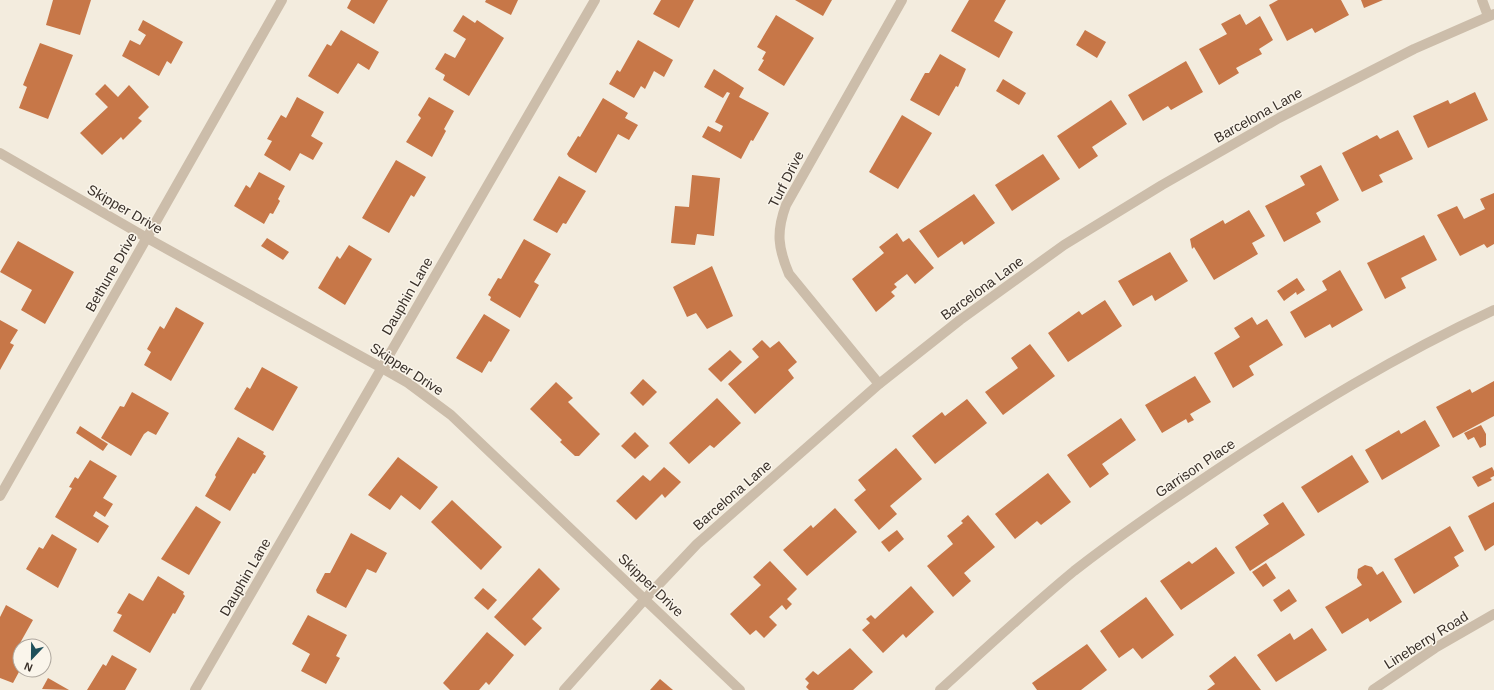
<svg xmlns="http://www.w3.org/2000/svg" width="1494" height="690" font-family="Helvetica,sans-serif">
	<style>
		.building { fill: #c77748 }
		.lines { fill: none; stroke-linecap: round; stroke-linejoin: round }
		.minor { stroke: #ccbdaa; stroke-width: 10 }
		.labels { text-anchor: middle; stroke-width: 3; stroke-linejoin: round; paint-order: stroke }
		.street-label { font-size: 14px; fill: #393029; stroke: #faf5eb }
	</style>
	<rect width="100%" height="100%" fill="#f3ecde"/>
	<g class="building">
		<polygon points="53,0 91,0 80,35 46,25"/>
		<polygon points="351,0 388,0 374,24 347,8"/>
		<polygon points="486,0 518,0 511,15 485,2"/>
		<polygon points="661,0 694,0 679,28 653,14"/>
		<polygon points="795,0 832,0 823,16"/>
		<polygon points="969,0 1006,0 994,21 1013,32 999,58 951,31"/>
		<polygon points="1278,0 1341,0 1349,15 1315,33 1312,28 1287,41 1269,5"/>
		<polygon points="1361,0 1383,0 1364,8"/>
		<polygon points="1240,14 1246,25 1260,16 1273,40 1259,49 1262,54 1236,68 1239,73 1219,85 1199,49 1227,34 1221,24"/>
		<polygon points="463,15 475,23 477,20 504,38 469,96 443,80 445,75 435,69 445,53 455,58 466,39 453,31"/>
		<polygon points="776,15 814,38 784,86 758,70 764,60 762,59 766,52 757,47"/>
		<polygon points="143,20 183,42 171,64 167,61 159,76 122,56 130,40 140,45 146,35 138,30"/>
		<polygon points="341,30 379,52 369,70 358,63 338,94 308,76 327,44 331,46"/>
		<polygon points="1085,30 1106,42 1097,58 1076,45"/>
		<polygon points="638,40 673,60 664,77 654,71 645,89 641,86 634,98 609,84 617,70 620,72"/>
		<polygon points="40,43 73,55 48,119 19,108 27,87 23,85"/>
		<polygon points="940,54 966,69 958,87 956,86 939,116 910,100 925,73 929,73"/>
		<polygon points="1186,61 1203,92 1171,110 1168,106 1143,121 1128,95"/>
		<polygon points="714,69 744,88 739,97 769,113 753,141 751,140 741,159 702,137 708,126 720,132 723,126 715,122 730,93 727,92 723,98 704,87"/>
		<polygon points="1003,79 1026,93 1019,105 996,91"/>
		<polygon points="105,84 118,97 129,85 149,107 138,118 142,121 123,140 121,137 102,155 80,133 108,107 95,94"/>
		<polygon points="1475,92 1488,120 1428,148 1413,116 1448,100 1450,104"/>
		<polygon points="297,97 324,112 311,136 323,143 313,160 300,153 290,171 264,155 272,141 267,139 281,115 286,118"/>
		<polygon points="429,97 454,111 444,129 446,131 432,157 406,142 421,118 418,115"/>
		<polygon points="603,98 628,113 625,118 638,125 629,140 618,134 596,173 569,157 567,154 578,136 580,137"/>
		<polygon points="1111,100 1127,124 1092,147 1098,156 1079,169 1057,136"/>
		<polygon points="902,115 932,133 898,189 869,172"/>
		<polygon points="1398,130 1413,159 1379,175 1383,182 1362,192 1342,153 1377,135 1380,139"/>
		<polygon points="1043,154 1060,179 1012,211 995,185"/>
		<polygon points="396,160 426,177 414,197 411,195 389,233 362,218"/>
		<polygon points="1321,165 1339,200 1316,213 1321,222 1284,242 1265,206 1305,185 1300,176"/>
		<polygon points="259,172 285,186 278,199 280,201 273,214 270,213 264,224 234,206 246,185 250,188"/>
		<polygon points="692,175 720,178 714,236 697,234 695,245 671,243 675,206 689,207"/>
		<polygon points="559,176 586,191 566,224 563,223 557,233 533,220"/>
		<polygon points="1494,193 1494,244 1487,248 1484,244 1460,256 1437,215 1457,206 1464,219 1485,209 1480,199"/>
		<polygon points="974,194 995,223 964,245 962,241 938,258 919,231"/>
		<polygon points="1249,210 1265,236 1252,243 1258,254 1214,280 1194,247 1192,249 1190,239 1223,220 1225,224"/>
		<polygon points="897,233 903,242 909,238 934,268 915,284 907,274 894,284 897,287 891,292 895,296 876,312 852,279 884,253 879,247"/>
		<polygon points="1424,235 1437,260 1401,278 1406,288 1385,299 1367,263"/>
		<polygon points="267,238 289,252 283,260 261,246"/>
		<polygon points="524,239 551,254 534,282 539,285 520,318 490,300 491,297 488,295 498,278 501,279"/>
		<polygon points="18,241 74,272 45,324 21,310 32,290 0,272"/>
		<polygon points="349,245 372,259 345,305 318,288 337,256 340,259"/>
		<polygon points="1170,252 1188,281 1155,301 1152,295 1133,306 1118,281"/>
		<polygon points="712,266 733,316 707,329 696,313 687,317 673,287"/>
		<polygon points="1340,270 1363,310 1332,328 1330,324 1305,338 1290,312 1327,290 1322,281"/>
		<polygon points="1297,278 1305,290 1297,295 1296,292 1284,301 1277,291"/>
		<polygon points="1105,300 1122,326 1068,362 1048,333 1079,311 1082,315"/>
		<polygon points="176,307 204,323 171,381 144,365 151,352 147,349 156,333 160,326 164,329"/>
		<polygon points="484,314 510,330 491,362 489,361 482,373 456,358"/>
		<polygon points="1252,317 1257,325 1267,319 1283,345 1249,366 1254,375 1233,388 1214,353 1240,337 1234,328"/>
		<polygon points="0,320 18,330 10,343 14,345 0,370"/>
		<polygon points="762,340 770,348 779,341 797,362 788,370 794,378 755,414 728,384 759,357 752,349"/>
		<polygon points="1030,344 1055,376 1003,415 985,392 1018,368 1011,358"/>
		<polygon points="730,350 742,362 721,382 708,369"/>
		<polygon points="262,367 298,387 273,431 234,409 247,387 250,389"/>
		<polygon points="1195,376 1211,402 1190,414 1194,420 1188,423 1186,419 1162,433 1145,405"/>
		<polygon points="643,379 657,392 643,406 630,393"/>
		<polygon points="1494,381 1494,416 1453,438 1436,407 1470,389 1472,393"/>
		<polygon points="556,382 573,398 568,402 600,434 579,456 575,456 560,442 562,440 530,409"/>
		<polygon points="132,392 169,413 156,435 148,431 144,434 131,456 101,438 120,406 124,407"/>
		<polygon points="717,398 741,423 714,448 710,445 689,464 669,443"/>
		<polygon points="967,399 987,423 935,464 912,436 942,412 945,416"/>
		<polygon points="1121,418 1136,440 1102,464 1109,474 1090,488 1067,455"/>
		<polygon points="1425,420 1440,446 1382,480 1365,450 1399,430 1401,434"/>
		<polygon points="1481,425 1486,434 1486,445 1480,448 1474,437 1468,440 1464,433"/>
		<polygon points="80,426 108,444 103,451 76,433"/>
		<polygon points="635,432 649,446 635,459 621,446"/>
		<polygon points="238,437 264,452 263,454 266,456 255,474 253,473 230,511 205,496 216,477 215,475"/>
		<polygon points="896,448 922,479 890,506 897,514 879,530 854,500 866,490 858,480"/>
		<polygon points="1352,455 1369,482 1318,513 1301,487"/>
		<polygon points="398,457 438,487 420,510 401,495 390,510 368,495"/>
		<polygon points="90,460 117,476 103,498 113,504 105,517 96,511 93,516 109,526 98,543 55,517 72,488 69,487 75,477 78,479"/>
		<polygon points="664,467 681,482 665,498 662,494 636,520 616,501 643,475 650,481"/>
		<polygon points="1492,467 1494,471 1494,476 1490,478 1492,480 1478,487 1472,477"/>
		<polygon points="1048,473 1071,502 1041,525 1037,521 1015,539 995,514"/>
		<polygon points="452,500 502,547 481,570 431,522"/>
		<polygon points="1283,502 1305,535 1250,571 1235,547 1269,524 1263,515"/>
		<polygon points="1494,502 1494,545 1485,551 1468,516"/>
		<polygon points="196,506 221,522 189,575 161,559"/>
		<polygon points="835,508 857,532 807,576 783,550 811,525 813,528"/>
		<polygon points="968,515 995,547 964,573 971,581 953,597 927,566 953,544 947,536 963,523 961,521"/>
		<polygon points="1450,526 1464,551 1454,557 1459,566 1414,594 1394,559"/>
		<polygon points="897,530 904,539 889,552 881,542"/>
		<polygon points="351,533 387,553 376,573 367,569 346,608 317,593 316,590 325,573 330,573"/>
		<polygon points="52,534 77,549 58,588 26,569 39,547 43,549"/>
		<polygon points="1216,547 1235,573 1181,610 1160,581 1189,561 1192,564"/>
		<polygon points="770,561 797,589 787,599 792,604 786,610 782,605 769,617 777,625 764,638 756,630 750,635 730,614 761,585 753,577"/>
		<polygon points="1266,563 1276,578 1263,587 1252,572"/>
		<polygon points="1365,565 1372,567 1377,575 1383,571 1402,602 1370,622 1368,618 1342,634 1325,607 1362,585 1357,578 1358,569"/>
		<polygon points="539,568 560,589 532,619 542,628 525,646 494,617"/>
		<polygon points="158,576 184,592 183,594 185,596 175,614 173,613 150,653 113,631 122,615 117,613 129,593 143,601"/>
		<polygon points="911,586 934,612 906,638 903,634 883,653 862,630 870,623 866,619 871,615 875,619"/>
		<polygon points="483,588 497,600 488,610 474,598"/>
		<polygon points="1289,589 1297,601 1281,612 1273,600"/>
		<polygon points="1146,597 1174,635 1142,659 1133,648 1119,658 1100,631"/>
		<polygon points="6,605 33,620 15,652 20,655 20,670 13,683 0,678 0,617"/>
		<polygon points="308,615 347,635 336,656 340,658 326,684 301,671 310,654 292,644"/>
		<polygon points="1312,628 1327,650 1276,682 1257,655 1290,633 1294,640"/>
		<polygon points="487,632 514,655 489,685 486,682 479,690 450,690 443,683"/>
		<polygon points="1087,644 1107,670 1081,690 1037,690 1032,683"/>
		<polygon points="850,648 873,672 853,690 809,690 806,687 809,683 805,679 813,671 818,675"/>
		<polygon points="112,655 137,669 125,690 87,690 103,664 106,666"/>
		<polygon points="1235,656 1261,690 1207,690 1215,684 1209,676"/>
		<polygon points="48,678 69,690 42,689"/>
		<polygon points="660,679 673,690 650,690"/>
	</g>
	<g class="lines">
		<g class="minor">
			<polyline points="1482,0 1488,16"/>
			<polyline points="0,153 147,238 382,368 408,383 451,415 740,690"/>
			<path d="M 879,384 L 789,274 C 778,248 776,232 786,205 L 902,0"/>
			<polyline points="0,496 282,0"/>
			<polyline points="195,690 595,0"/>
			<polyline points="564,690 645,599 697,544 879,384 960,320 1064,245 1162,185 1279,118 1414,49 1494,14"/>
			<path d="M 940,690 C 984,650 1028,609 1074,571 C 1120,535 1169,502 1218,469 C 1307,410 1397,355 1494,310"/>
			<polyline points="1373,690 1435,648 1494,614"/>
		</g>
	</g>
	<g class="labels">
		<g class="street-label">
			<text transform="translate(1258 115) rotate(-29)" y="5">Barcelona Lane</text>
			<text transform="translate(786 179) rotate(-63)" y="5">Turf Drive</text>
			<text transform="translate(125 209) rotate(30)" y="5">Skipper Drive</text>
			<text transform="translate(111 272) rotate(-60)" y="5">Bethune Drive</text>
			<text transform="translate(982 288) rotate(-36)" y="5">Barcelona Lane</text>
			<text transform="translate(407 296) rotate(-60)" y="5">Dauphin Lane</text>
			<text transform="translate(407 369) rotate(33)" y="5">Skipper Drive</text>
			<text transform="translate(1195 468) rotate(-34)" y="5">Garrison Place</text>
			<text transform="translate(732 495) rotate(-41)" y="5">Barcelona Lane</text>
			<text transform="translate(245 577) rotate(-60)" y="5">Dauphin Lane</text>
			<text transform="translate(651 585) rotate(44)" y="5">Skipper Drive</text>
			<text transform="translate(1426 640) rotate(-32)" y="5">Lineberry Road</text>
		</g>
	</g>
	<g transform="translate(32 658) rotate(202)"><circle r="19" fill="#faf5eb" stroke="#ada69d"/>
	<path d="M0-3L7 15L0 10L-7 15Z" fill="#1e505b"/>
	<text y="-6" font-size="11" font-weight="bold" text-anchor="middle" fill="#393029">N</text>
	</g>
</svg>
